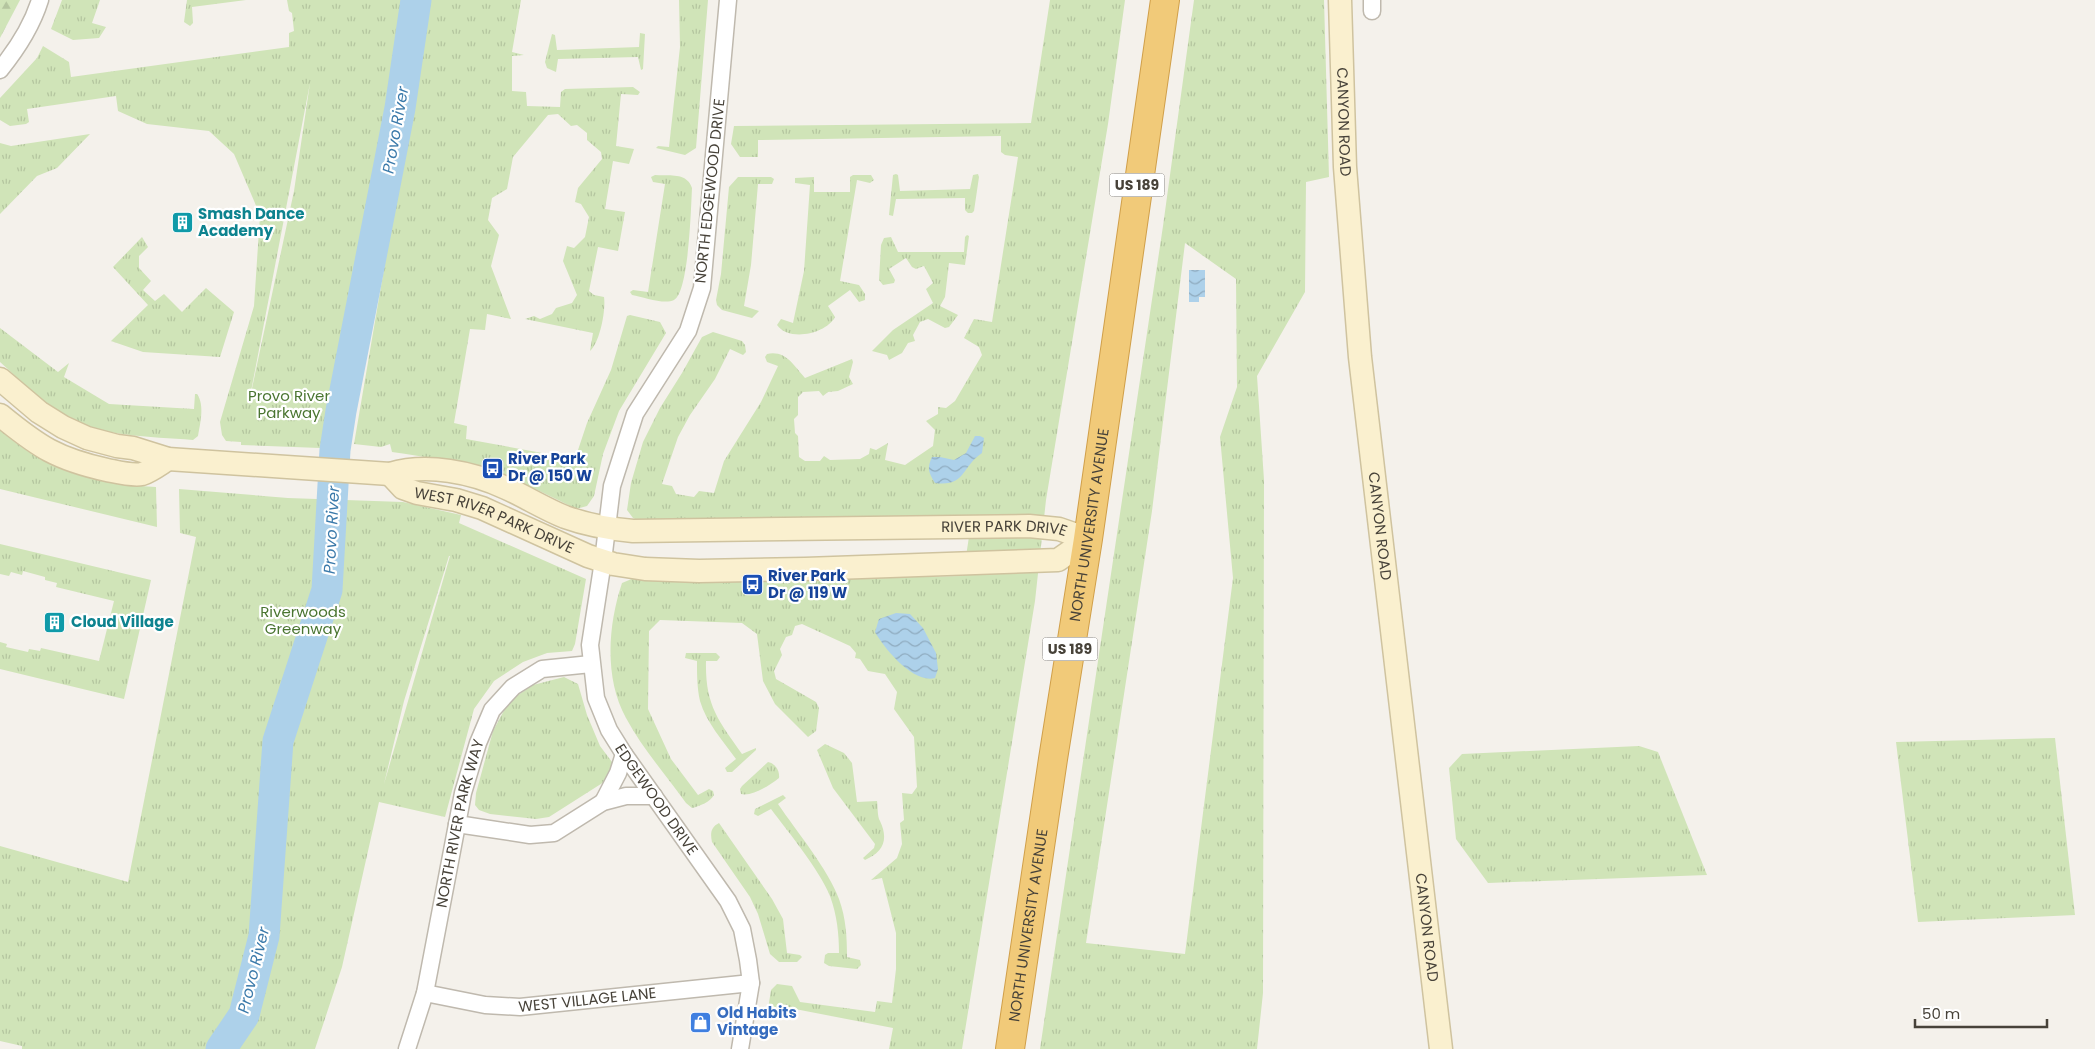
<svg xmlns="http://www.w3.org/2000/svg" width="2095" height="1049" font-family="Poppins,sans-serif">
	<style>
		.grass { fill: url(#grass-tufts); fill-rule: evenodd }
		.forest { fill: url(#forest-firs) }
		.water { fill: url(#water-waves) }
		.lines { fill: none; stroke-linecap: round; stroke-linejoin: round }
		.river { stroke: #add1ea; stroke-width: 31 }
		.street-casing { stroke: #bfb9ae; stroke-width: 19 }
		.secondary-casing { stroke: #cfc39f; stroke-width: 25 }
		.highway-casing { stroke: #d09f49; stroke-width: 30 }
		.street { stroke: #fff; stroke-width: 16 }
		.secondary { stroke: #faf0cf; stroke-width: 22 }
		.highway { stroke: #f1ca79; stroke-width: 28 }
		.labels { text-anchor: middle; stroke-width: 4.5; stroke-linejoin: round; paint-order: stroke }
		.shield { fill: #fff; stroke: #7e7b74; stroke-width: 1 }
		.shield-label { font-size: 14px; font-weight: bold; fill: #474239 }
		.street-label { font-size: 15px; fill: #474239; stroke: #fff }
		.culture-label { font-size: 15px; font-weight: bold; fill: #0d838f; stroke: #fff; text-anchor: start }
		.park-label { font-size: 15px; fill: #4a7531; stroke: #fff }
		.transit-label { font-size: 15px; font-weight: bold; fill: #164399; stroke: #fff; text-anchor: start }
		.shop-label { font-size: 15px; font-weight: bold; fill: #366cbe; stroke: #fff; text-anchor: start }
		.water-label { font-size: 16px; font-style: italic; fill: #3b7aaa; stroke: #fff }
	</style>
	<defs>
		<pattern id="grass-tufts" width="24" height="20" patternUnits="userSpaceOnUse" patternTransform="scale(1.25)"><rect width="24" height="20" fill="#d0e4b8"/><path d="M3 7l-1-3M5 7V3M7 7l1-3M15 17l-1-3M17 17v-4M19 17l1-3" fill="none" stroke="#b4c59f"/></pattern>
		<pattern id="forest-firs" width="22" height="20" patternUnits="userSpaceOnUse" patternTransform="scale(1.25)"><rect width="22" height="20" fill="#d0e4b8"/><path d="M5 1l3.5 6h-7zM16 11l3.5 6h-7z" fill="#b4c59f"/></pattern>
		<pattern id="water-waves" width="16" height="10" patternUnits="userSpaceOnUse" patternTransform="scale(1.25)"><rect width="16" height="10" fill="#add1ea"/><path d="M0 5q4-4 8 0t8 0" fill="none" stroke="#8fabbf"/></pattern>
	</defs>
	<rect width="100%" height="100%" fill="#f4f1eb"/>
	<g class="grass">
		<polygon points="62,0 100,0 92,23 106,27 99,38 73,40 51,29"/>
		<polygon points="187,0 246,0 192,7 193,23 190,26 184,22"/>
		<path d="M 287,0 L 402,0 L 385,107 L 320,448 L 241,445 L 241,442 L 226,441 L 222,435 L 220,422 L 254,306 L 260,215 L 234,154 L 209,131 L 147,124 L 118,111 L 116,96 L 27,109 L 29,122 L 26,124 L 10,126 L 0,120 L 0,98 L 37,58 L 43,46 L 69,62 L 71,77 L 289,47 L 289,33 L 294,31 L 292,13 L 289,11 ZM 310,83 L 294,191 L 248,407 Z"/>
		<path d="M 430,0 L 521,0 L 512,52 L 524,55 L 512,56 L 512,91 L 526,92 L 527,106 L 560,107 L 561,92 L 565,89 L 633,87 L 640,92 L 638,95 L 621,94 L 616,146 L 634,149 L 629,164 L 613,161 L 605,209 L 625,212 L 618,251 L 598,247 L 589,291 L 594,295 L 604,297 C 606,310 600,342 590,351 L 593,333 L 525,319 L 534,316 L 540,319 L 552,314 L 556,308 L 572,303 L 577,295 L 563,261 L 567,246 L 574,248 L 585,237 L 589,217 L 581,204 L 575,202 L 578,188 L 602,159 L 601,152 L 587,140 L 587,133 L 577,125 L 571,126 L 558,114 L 548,115 L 513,157 L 507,189 L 492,198 L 488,220 L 499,235 L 491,266 L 511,319 L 487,314 L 485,330 L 470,329 L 454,423 L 467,426 L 466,439 L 575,459 L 587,423 L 611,370 L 627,316 L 630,315 L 660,322 L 666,333 L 619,411 L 603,454 L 594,496 L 587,506 L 576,509 C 548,495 520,481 491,472 C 459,461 425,457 392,452 L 390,444 L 381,447 L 354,444 Z"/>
		<polygon points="679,0 708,0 696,148 685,155 656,148 658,146 669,147 680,47"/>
		<path d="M 1050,0 L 1125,0 L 1108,124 L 1046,500 L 1035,601 L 962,1049 L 889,1049 L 893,1028 L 795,1009 L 792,1013 L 768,1009 L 771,990 L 777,984 L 792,986 L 800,1002 L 875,1012 L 877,1001 L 892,1003 L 896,969 L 896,933 L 882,878 L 871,880 L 897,858 L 902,844 L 900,823 L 904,820 L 902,793 L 912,794 L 917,787 L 914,737 L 894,709 L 897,692 L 885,674 L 868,671 L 860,659 L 855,658 L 856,653 L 850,646 L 802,624 L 795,626 L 792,635 L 786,637 L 780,649 L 782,655 L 774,671 L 776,679 L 816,702 L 819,708 L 816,731 L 808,737 L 775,704 L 763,681 L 757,634 L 742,623 L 660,620 L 649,631 L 648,709 L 671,759 L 698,795 L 709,789 L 713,791 L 714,795 C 710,802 700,806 692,808 L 686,803 C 666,775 642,748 626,718 C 604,678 608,625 622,583 L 634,578 L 691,581 L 963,576 L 972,517 L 641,522 L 633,518 L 627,510 L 631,483 L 643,442 L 660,408 L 682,373 L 702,337 L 713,332 L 742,341 L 745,345 L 746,352 L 743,355 L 730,349 L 715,379 L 690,415 L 678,437 L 662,484 L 672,486 L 676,494 L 694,497 L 699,491 L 714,493 L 724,461 L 761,402 L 778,366 L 767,362 L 765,357 L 767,354 C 786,350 794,366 805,378 L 852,359 L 853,362 L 849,377 L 853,384 L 838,391 L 828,392 L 823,396 L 819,391 L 803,392 L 798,397 L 798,415 L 794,419 L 795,433 L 798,436 L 799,457 L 805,461 L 820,461 L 824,456 L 830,460 L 860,459 L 869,454 L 870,448 L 876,450 L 888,443 L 885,460 L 905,465 L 933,446 L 935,430 L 926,421 L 938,414 L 938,407 L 946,408 L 955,401 L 982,355 L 979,347 L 964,338 L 974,319 L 992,322 L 1018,157 L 1005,155 L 1001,152 L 1001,136 L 758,140 L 758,157 L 740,157 L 731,144 L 734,126 L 1031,123 Z"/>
		<path d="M 1194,0 L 1324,0 L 1329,177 L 1306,182 L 1305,292 L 1257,376 L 1264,480 L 1263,993 L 1257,1049 L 1040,1049 L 1163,226 ZM 1185,243 L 1236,279 L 1237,387 L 1220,437 L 1233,578 L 1185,954 L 1086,943 L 1152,511 Z"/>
		<polygon points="640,33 645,34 643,69 641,70 638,57 558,59 556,72 547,68 545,62 552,34 555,35 557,50 639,47"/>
		<polygon points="90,134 57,168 37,176 0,214 0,143 11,146"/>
		<polygon points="896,174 898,175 900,191 970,189 973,175 978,174 979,177 974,211 972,213 968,213 965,210 965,198 896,199 893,216 889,215 893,175"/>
		<path d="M 655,175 C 669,176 687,172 692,188 C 691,207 689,292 674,300 C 664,305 644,297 632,295 L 630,292 L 633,290 L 648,292 L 665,184 L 653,182 L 651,177 Z"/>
		<path d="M 853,175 L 871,175 L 874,180 L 870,183 L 857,180 L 840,281 L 859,285 L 865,294 L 865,300 L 859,302 L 850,290 L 828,306 L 835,317 C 826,334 789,342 777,325 L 781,319 L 793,323 L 804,271 L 810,185 L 795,183 L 795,178 L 814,177 L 814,192 L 850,192 L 850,177 Z"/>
		<polygon points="738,177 771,177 774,179 772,184 758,184 751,265 744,306 759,311 752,318 722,310 717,305 716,300 721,274 729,187"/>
		<polygon points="967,235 969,236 965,265 949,263 945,297 940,306 958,315 949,327 945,328 928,319 920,322 913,335 915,341 908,343 902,353 889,360 887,355 872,351 893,330 933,303 926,289 933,283 924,266 916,269 912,267 906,258 889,269 895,280 894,283 883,285 879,280 881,245 884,238 891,237 898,252 964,252 965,237"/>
		<polygon points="142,237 148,247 139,256 139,268 151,281 143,290 155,301 164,294 182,312 206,288 234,312 220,357 143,352 111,341 148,305 113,267"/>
		<path d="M 0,328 L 58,372 L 69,363 L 64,377 L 109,404 L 194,409 L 195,394 L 197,394 C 205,405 200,424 198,436 L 193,440 C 149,436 101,438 62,414 C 39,401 20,380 0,362 Z"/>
		<path d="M 0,430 C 50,473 92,483 156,487 L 157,527 L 0,489 Z"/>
		<path d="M 179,489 L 288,498 L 403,502 L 461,515 L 459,523 L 586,579 L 575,644 L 572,651 L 547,653 L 523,662 L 494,681 L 474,709 L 445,817 L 379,802 L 342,967 L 315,1049 L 22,1049 L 22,1046 L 0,1041 L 0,846 L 128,882 L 196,537 L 180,533 ZM 449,556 L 450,556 L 384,784 L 404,701 Z"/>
		<polygon points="0,544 151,580 124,699 0,669 0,642 7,644 6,647 28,652 29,649 40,651 41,648 99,661 114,601 56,587 57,583 45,580 45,577 23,571 22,575 11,572 9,576 0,574"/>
		<path d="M 686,653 L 716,653 L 720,657 L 717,661 L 706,661 C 705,705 718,720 742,754 L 756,748 L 756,750 L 732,772 L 727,772 L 725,768 L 736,759 C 723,741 706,722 700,701 C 697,688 697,674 697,661 L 685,658 Z"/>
		<polygon points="564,677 578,684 587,715 600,746 612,762 612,770 604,782 549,817 536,819 490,814 479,810 475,805 476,793 493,731 509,701 533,685"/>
		<polygon points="2055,738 2075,915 1918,922 1896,742"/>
		<path d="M 825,744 L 844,753 L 852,763 L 857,802 L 877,801 C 878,806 877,816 880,821 C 889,840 883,852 865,860 L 863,858 L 874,848 L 875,844 L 833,788 L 817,750 Z"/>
		<polygon points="1639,746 1658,752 1707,875 1488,883 1456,839 1449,768 1462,754"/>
		<path d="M 768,762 C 775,763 780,771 779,778 C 770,785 752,797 741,794 L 740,789 L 742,786 Z"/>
		<path d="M 783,795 L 786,798 L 778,804 C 797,832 828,869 839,899 C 846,918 847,937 847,957 L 860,960 L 861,965 L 857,969 L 829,966 L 824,963 L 825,955 L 828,953 L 839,953 C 839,934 837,915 830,896 C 819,869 789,833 771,809 L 758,816 L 754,814 L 755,809 Z"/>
		<path d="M 719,823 L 772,899 L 783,919 L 787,953 L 800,955 L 802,957 L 797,962 L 779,962 L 770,954 L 758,914 L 750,897 L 712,842 C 710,833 711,827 719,823 Z"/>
	</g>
	<polygon class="forest" points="0,0 20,0 0,38"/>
	<g class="water">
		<polygon points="1189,270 1205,270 1205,297 1199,297 1199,302 1189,302"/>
		<path d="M 975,436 L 980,436 L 984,438 L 982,453 C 961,467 966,487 935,483 C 928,472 927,468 932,457 L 940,457 L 954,460 L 966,453 Z"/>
		<path d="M 896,613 L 910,614 L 923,628 L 936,653 L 938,669 L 935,678 C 913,684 884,648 875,632 L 879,619 Z"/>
	</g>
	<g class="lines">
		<polyline class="river" points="221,1049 244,1015 264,936 278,741 327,590 335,450 341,411 400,108 416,0"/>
		<defs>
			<g id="street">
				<path id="s1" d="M 728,0 L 702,288 L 688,331 L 635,414 L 612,486 L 603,561 L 590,645 L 596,698 L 609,730 L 624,754 L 728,901 L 742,929 L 748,960 L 751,983 L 740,1049"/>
				<polyline points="1372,11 1372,0"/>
				<path d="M 0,70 C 17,49 32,26 40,0"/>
				<polyline points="603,802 618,773 624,754"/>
				<polyline points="457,824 530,835 554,833 603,802 626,796 654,796"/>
				<path id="s2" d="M 425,993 L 485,1005 L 520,1007 L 751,983"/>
				<path id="s3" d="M 407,1049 L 425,993 L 463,793 L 478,743 L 492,710 L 513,687 L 542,669 L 591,664"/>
			</g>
			<g id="secondary">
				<path id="s4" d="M 1340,0 L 1345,167 L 1360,357 L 1441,1049"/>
				<path id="s5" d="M 0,379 L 39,412 L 63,427 L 87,438 L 117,446 L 133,448 L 168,459 L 390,474 C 427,463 472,472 506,488 C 526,497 545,509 565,517 C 587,525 610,529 633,531 L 1029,526 L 1059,529 L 1088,539"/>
				<path d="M 0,415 C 39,447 57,459 107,470 C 117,472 132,476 142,474 C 151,471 160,464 168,459"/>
				<path id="s6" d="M 390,474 L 403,488 L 417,493 L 456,500 L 482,508 L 588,556 L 613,564 L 645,569 L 699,571 L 805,569 L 1058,560 L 1088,539"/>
			</g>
			<g id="highway">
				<path id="s7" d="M 1010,1049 L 1053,759 L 1088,539 L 1165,0"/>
			</g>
		</defs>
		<use href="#street" class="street-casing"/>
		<use href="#secondary" class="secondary-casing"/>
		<use href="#highway" class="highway-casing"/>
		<use href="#street" class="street"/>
		<use href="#secondary" class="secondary"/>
		<use href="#highway" class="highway"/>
	</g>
	<defs>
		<symbol id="building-square" viewBox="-11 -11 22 22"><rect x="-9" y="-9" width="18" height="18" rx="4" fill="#0f9aa8" stroke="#fff"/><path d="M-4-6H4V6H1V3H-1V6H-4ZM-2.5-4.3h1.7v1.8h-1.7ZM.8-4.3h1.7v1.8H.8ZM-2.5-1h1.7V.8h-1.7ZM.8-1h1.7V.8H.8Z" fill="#fff"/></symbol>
		<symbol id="bus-square" viewBox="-11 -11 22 22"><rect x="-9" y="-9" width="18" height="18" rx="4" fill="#1a4fb4" stroke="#fff"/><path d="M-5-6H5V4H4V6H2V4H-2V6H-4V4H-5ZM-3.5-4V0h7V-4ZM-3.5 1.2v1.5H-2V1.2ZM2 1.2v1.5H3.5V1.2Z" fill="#fff"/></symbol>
		<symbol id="shop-square" viewBox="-11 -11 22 22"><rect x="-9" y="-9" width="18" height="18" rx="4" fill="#3f7fe0" stroke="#fff"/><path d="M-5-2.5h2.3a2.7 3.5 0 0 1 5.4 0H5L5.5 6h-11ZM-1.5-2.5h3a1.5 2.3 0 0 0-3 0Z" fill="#fff"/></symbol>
	</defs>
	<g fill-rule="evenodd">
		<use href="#building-square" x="170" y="210" width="25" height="25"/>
		<use href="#bus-square" x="480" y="456" width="25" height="25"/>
		<use href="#bus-square" x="740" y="572" width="25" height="25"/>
		<use href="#building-square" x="42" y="610" width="25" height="25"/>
		<use href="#shop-square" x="688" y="1010" width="25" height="25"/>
	</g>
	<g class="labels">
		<g class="shield">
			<rect x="1109.5" y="173.5" width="55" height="23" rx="4"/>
			<rect x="1042.5" y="637.5" width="55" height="23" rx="4"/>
		</g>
		<g class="shield-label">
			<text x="1137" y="190">US 189</text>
			<text x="1070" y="654">US 189</text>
		</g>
		<g class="street-label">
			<text dy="5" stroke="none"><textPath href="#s4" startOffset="122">CANYON ROAD</textPath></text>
			<text transform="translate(710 191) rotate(-84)" y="5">NORTH EDGEWOOD DRIVE</text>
			<text dy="5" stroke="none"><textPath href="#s6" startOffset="116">WEST RIVER PARK DRIVE</textPath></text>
			<text dy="5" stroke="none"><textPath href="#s7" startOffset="530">NORTH UNIVERSITY AVENUE</textPath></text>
			<text dy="5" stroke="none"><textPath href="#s4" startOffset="528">CANYON ROAD</textPath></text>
			<text dy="5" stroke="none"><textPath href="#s5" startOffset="1038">RIVER PARK DRIVE</textPath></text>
			<text dy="5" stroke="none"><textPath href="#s1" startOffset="841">EDGEWOOD DRIVE</textPath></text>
			<text dy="5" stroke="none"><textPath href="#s3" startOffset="232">NORTH RIVER PARK WAY</textPath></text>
			<text dy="5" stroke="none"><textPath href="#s7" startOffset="125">NORTH UNIVERSITY AVENUE</textPath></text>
			<text dy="5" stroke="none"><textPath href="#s4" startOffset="932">CANYON ROAD</textPath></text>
			<text dy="5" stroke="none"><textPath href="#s2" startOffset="164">WEST VILLAGE LANE</textPath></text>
		</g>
		<g class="culture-label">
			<text x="198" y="219">Smash Dance<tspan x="198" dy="17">Academy</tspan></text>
			<text x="71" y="627">Cloud Village</text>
		</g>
		<g class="park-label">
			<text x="289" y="401">Provo River<tspan x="289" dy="17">Parkway</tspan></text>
			<text x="303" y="617">Riverwoods<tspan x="303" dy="17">Greenway</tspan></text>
		</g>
		<g class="transit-label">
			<text x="508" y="464">River Park<tspan x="508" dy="17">Dr @ 150 W</tspan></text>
			<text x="768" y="581">River Park<tspan x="768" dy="17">Dr @ 119 W</tspan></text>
		</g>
		<g class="shop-label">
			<text x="717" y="1018">Old Habits<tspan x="717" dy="17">Vintage</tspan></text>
		</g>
		<g class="water-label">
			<text transform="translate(395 130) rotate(-80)" y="6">Provo River</text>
			<text transform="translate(331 530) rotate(-87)" y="6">Provo River</text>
			<text transform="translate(253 970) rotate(-76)" y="6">Provo River</text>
		</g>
	</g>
	<path d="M1915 1019v8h132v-8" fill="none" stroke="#474239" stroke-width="2.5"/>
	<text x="1922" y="1019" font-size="15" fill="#474239" stroke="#ffffff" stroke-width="4" paint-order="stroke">50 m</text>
</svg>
